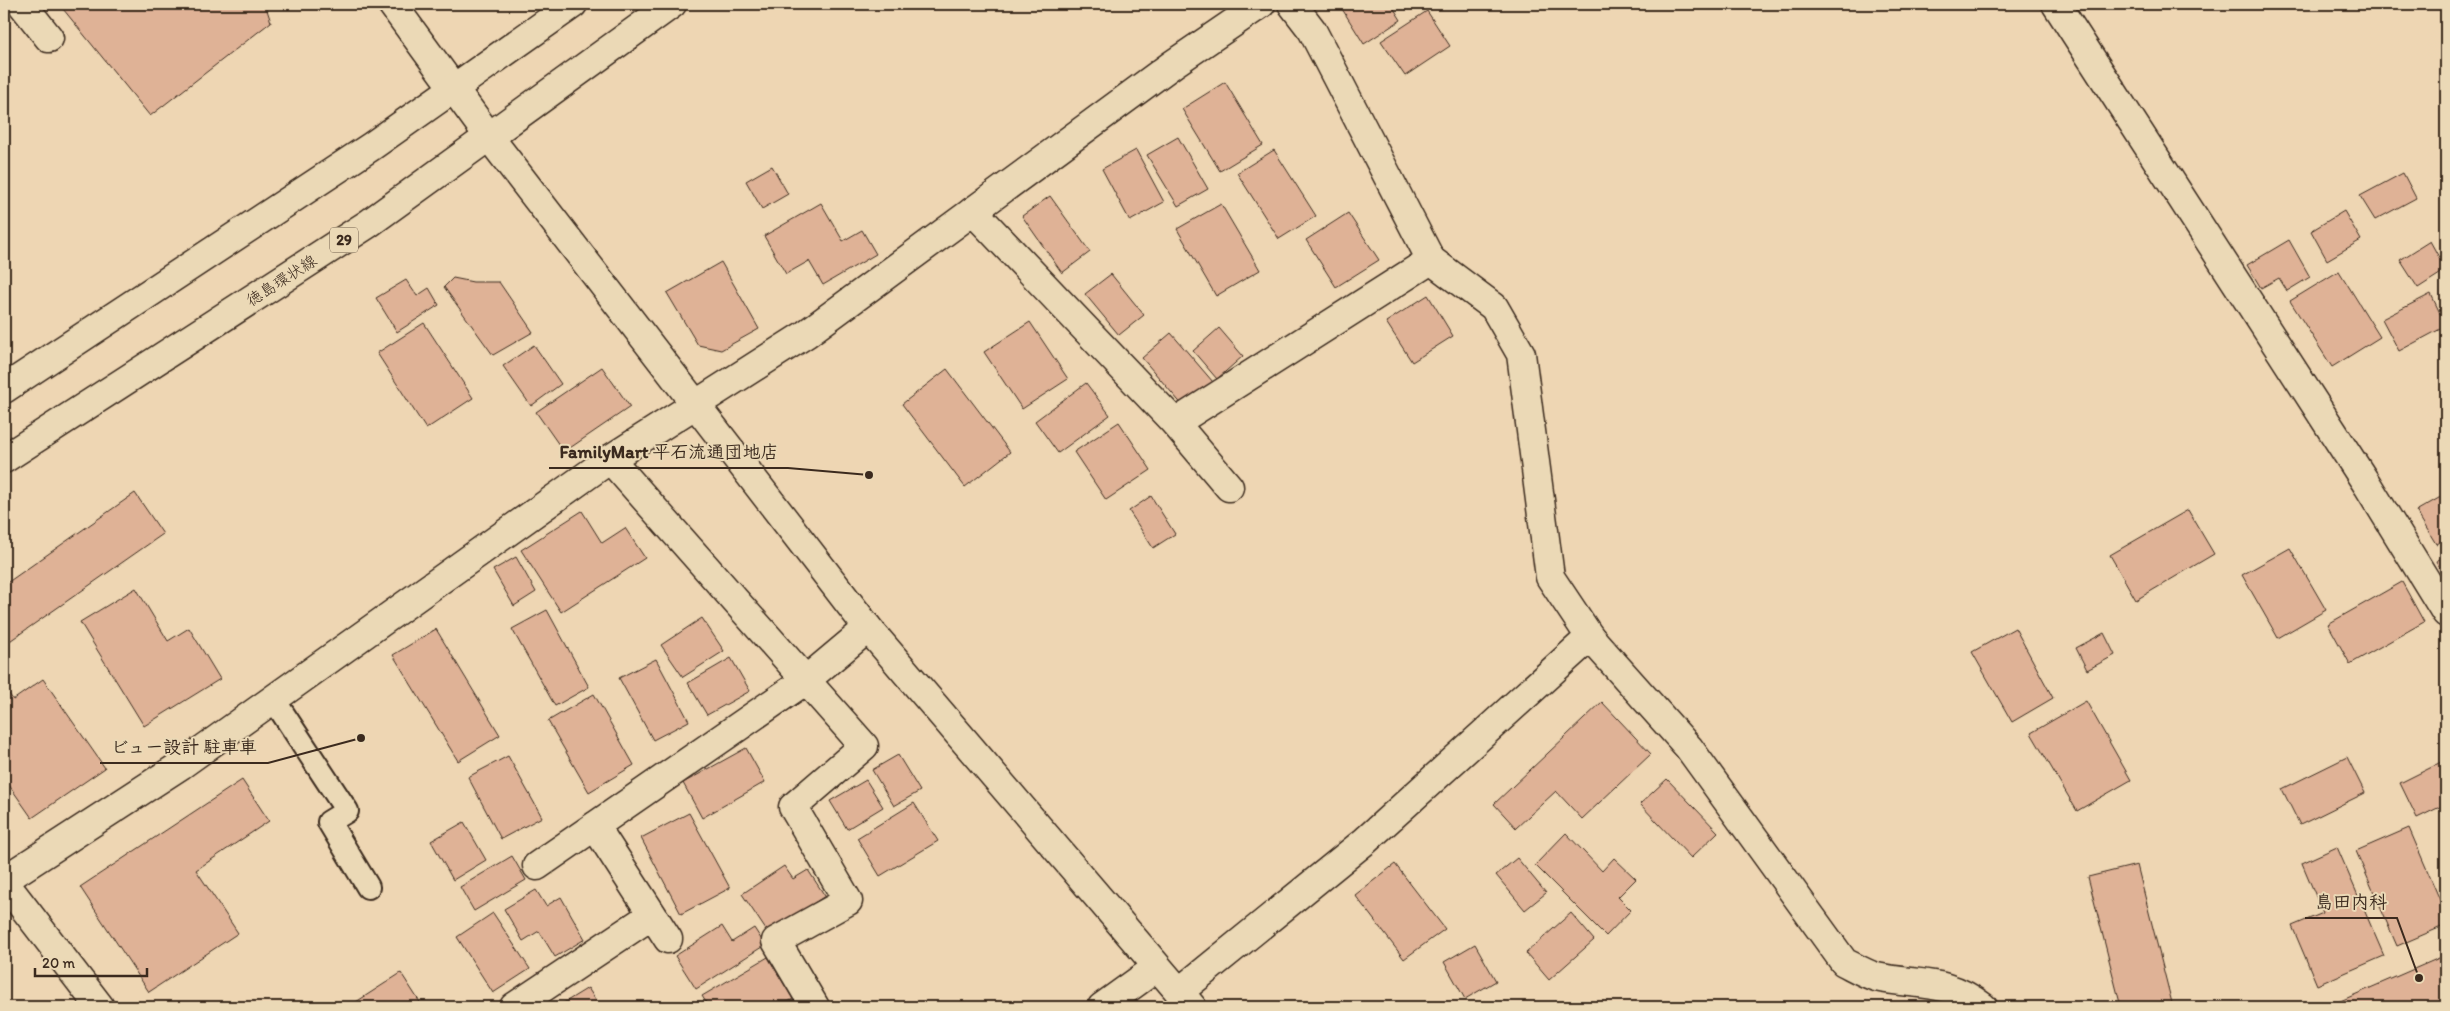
<svg xmlns="http://www.w3.org/2000/svg" width="2450" height="1011" font-family="Itim,'Klee One',sans-serif">
	<style>
		.building { fill: #dfb296; stroke: #3b2a1e }
		.lines { fill: none; stroke-linecap: round; stroke-linejoin: round }
		.lane-casing { stroke: #3b2a1e; stroke-width: 26 }
		.street-casing { stroke: #3b2a1e; stroke-width: 31 }
		.secondary-casing { stroke: #3b2a1e; stroke-width: 31 }
		.primary-casing { stroke: #3b2a1e; stroke-width: 31 }
		.lane { stroke: #ebd9b6; stroke-width: 22 }
		.street { stroke: #ebd9b6; stroke-width: 28 }
		.secondary { stroke: #ebd9b6; stroke-width: 28 }
		.primary { stroke: #ebd9b6; stroke-width: 28 }
		.labels { text-anchor: middle; stroke-width: 4; stroke-linejoin: round; paint-order: stroke }
		.shield { fill: #ebd9b6; stroke: #705e4c; stroke-width: 1 }
		.shield-label { font-size: 15px; font-weight: bold; fill: #3b2a1e }
		.street-label { font-size: 16px; fill: #3b2a1e; stroke: #ebd9b6 }
		.leader { fill: none; stroke: #3b2a1e; stroke-width: 2 }
		.callout-dot { fill: #3b2a1e; stroke: #ebd9b6; stroke-width: 2 }
		.callout-label { font-size: 18px; text-anchor: middle; font-weight: bold; fill: #3b2a1e; stroke: #ebd9b6; stroke-width: 4; stroke-linejoin: round; paint-order: stroke }
	</style>
	<rect width="100%" height="100%" fill="#eed6b3"/>
	<filter id="ink" filterUnits="userSpaceOnUse"><feTurbulence type="fractalNoise" baseFrequency=".02" numOctaves="2"/><feDisplacementMap in="SourceGraphic" scale="10" xChannelSelector="R" yChannelSelector="G"/><feConvolveMatrix kernelMatrix="1 2 1 2 8 2 1 2 1" color-interpolation-filters="sRGB"/></filter>
	<g filter="url(#ink)">
		<g class="building">
			<polygon points="59,4 265,4 271,22 150,116"/>
			<polygon points="1339,4 1391,4 1401,20 1364,44"/>
			<polygon points="1427,11 1450,46 1405,76 1381,41"/>
			<polygon points="1225,82 1263,145 1220,171 1182,109"/>
			<polygon points="1178,137 1208,189 1178,206 1147,155"/>
			<polygon points="1136,150 1164,202 1130,221 1102,169"/>
			<polygon points="1274,150 1316,216 1279,239 1237,173"/>
			<polygon points="772,166 788,194 762,209 746,181"/>
			<polygon points="2403,173 2416,198 2375,220 2360,196"/>
			<polygon points="1050,196 1090,252 1062,273 1022,216"/>
			<polygon points="821,203 843,241 862,230 876,254 823,285 809,261 786,274 764,236"/>
			<polygon points="1221,204 1260,270 1216,296 1177,229"/>
			<polygon points="2344,211 2361,240 2327,260 2311,231"/>
			<polygon points="1348,213 1379,260 1336,287 1306,240"/>
			<polygon points="2289,240 2310,277 2287,291 2279,278 2261,288 2247,265"/>
			<polygon points="2430,241 2446,270 2418,288 2400,260"/>
			<polygon points="721,262 759,329 721,350 698,345 667,293"/>
			<polygon points="2339,271 2380,337 2332,367 2290,301"/>
			<polygon points="1111,274 1144,315 1119,335 1085,294"/>
			<polygon points="453,278 473,282 499,282 533,332 493,355 444,287"/>
			<polygon points="406,280 417,296 429,288 439,305 397,332 376,298"/>
			<polygon points="2431,294 2446,326 2399,351 2382,319"/>
			<polygon points="1428,295 1453,336 1412,362 1386,322"/>
			<polygon points="1030,322 1068,379 1022,409 984,352"/>
			<polygon points="424,323 473,398 426,429 377,353"/>
			<polygon points="1219,328 1243,356 1217,379 1193,351"/>
			<polygon points="1171,333 1213,382 1184,407 1142,358"/>
			<polygon points="534,345 561,384 531,406 503,366"/>
			<polygon points="602,367 630,407 564,452 536,412"/>
			<polygon points="947,369 1010,452 965,487 902,404"/>
			<polygon points="1086,383 1110,415 1058,453 1035,421"/>
			<polygon points="1119,422 1151,470 1106,500 1074,452"/>
			<polygon points="135,493 163,534 4,645 4,585"/>
			<polygon points="2446,494 2446,538 2436,544 2416,511"/>
			<polygon points="1151,496 1175,534 1153,548 1129,511"/>
			<polygon points="2188,510 2214,554 2136,600 2110,555"/>
			<polygon points="582,511 602,543 625,528 645,558 561,612 521,550"/>
			<polygon points="2290,548 2326,610 2278,638 2242,575"/>
			<polygon points="2446,556 2446,581 2436,561"/>
			<polygon points="516,557 536,592 514,606 493,570"/>
			<polygon points="2402,582 2424,622 2350,664 2328,624"/>
			<polygon points="136,588 168,641 189,628 220,679 144,726 80,622"/>
			<polygon points="547,610 589,687 555,706 512,629"/>
			<polygon points="702,618 724,651 683,677 661,645"/>
			<polygon points="2015,628 2053,698 2012,722 1972,652"/>
			<polygon points="436,629 500,735 458,761 393,655"/>
			<polygon points="2104,633 2115,655 2087,670 2076,648"/>
			<polygon points="731,658 750,691 707,715 688,683"/>
			<polygon points="656,659 689,721 653,740 619,678"/>
			<polygon points="43,679 105,768 32,818 4,778 4,686 13,700"/>
			<polygon points="594,694 634,765 589,792 548,721"/>
			<polygon points="2086,701 2131,780 2077,811 2031,733"/>
			<polygon points="1602,702 1651,754 1582,819 1556,791 1516,828 1494,804"/>
			<polygon points="746,748 765,782 702,818 683,783"/>
			<polygon points="898,755 920,791 894,806 872,770"/>
			<polygon points="508,756 542,817 501,839 468,777"/>
			<polygon points="2347,757 2365,793 2300,825 2282,789"/>
			<polygon points="2446,760 2446,804 2417,818 2400,783"/>
			<polygon points="1667,779 1718,832 1691,858 1640,804"/>
			<polygon points="242,780 269,821 196,870 238,933 149,992 80,887"/>
			<polygon points="866,780 883,807 847,829 830,801"/>
			<polygon points="914,803 938,841 880,876 857,838"/>
			<polygon points="689,813 730,888 681,914 641,838"/>
			<polygon points="464,822 486,860 453,880 431,841"/>
			<polygon points="2409,828 2446,914 2446,925 2397,946 2356,851"/>
			<polygon points="1566,833 1602,871 1614,858 1636,879 1618,897 1631,910 1606,936 1535,865"/>
			<polygon points="2337,847 2384,956 2317,985 2292,926 2323,913 2302,863"/>
			<polygon points="512,856 526,880 474,911 460,887"/>
			<polygon points="1517,858 1546,893 1525,910 1496,875"/>
			<polygon points="1395,864 1445,929 1404,959 1355,895"/>
			<polygon points="2137,865 2173,1007 2121,1007 2088,877"/>
			<polygon points="784,866 793,879 808,870 825,896 768,933 742,894"/>
			<polygon points="536,890 546,906 561,897 585,939 555,957 539,931 523,941 504,909"/>
			<polygon points="493,913 530,969 493,993 457,937"/>
			<polygon points="1571,913 1594,940 1549,980 1526,953"/>
			<polygon points="722,926 732,942 754,928 765,945 696,989 675,956"/>
			<polygon points="1475,944 1496,981 1465,999 1444,962"/>
			<polygon points="2446,955 2446,1007 2340,1007 2338,1002"/>
			<polygon points="768,957 793,999 779,1007 709,1007 702,996"/>
			<polygon points="401,973 423,1007 359,1007 356,1002"/>
			<polygon points="588,988 600,1007 557,1007"/>
		</g>
		<g class="lines">
			<defs>
				<polyline id="lane" points="274,700 347,811 329,822 368,887"/>
				<g id="street">
					<polyline points="22,4 49,38"/>
					<polyline points="2056,4 2368,486 2446,613"/>
					<polyline points="973,211 1175,423 1229,487"/>
					<polyline points="1175,423 1431,260"/>
					<polyline points="610,459 864,746 793,807 848,901 776,941 815,1007"/>
					<path d="M 1590,637 L 1689,748 L 1844,962 C 1854,967 1866,974 1876,977 C 1918,986 1946,978 1983,1007"/>
					<polyline points="595,826 668,939"/>
					<polyline points="537,866 806,680 868,628"/>
					<polyline points="4,880 181,765 610,459 806,334 1173,64 1261,4"/>
					<polyline points="4,882 100,1007"/>
					<polyline points="1179,992 1365,841 1590,637 1550,577 1521,354 1494,307 1431,260 1312,30 1292,4"/>
					<polyline points="514,1007 652,915"/>
					<polyline points="1102,1007 1156,968"/>
				</g>
				<polyline id="secondary" points="392,4 490,138 868,628 1192,1007"/>
				<g id="primary">
					<polyline points="4,389 372,146 573,4"/>
					<polyline points="4,459 368,224 672,4"/>
				</g>
			</defs>
			<use href="#lane" class="lane-casing"/>
			<use href="#street" class="street-casing"/>
			<use href="#secondary" class="secondary-casing"/>
			<use href="#primary" class="primary-casing"/>
			<use href="#lane" class="lane"/>
			<use href="#street" class="street"/>
			<use href="#secondary" class="secondary"/>
			<use href="#primary" class="primary"/>
		</g>
	</g>
	<g class="labels">
		<rect class="shield" x="330" y="227.5" width="28" height="25" rx="4"/>
		<g class="shield-label">
			<text x="344" y="245">29</text>
		</g>
		<g class="street-label">
			<text transform="translate(281 280) rotate(-33)" y="6">徳島環状線</text>
		</g>
	</g>
	<path class="leader" d="M869 475L788 468H549M361 738L268 763H100M2419 978L2397 918H2305"/>
	<g class="callout-dot">
		<circle cx="869" cy="475" r="5"/>
		<circle cx="361" cy="738" r="5"/>
		<circle cx="2419" cy="978" r="5"/>
	</g>
	<g class="callout-label">
		<text x="669" y="458">FamilyMart 平石流通団地店</text>
		<text x="184" y="753">ビュー設計 駐車車</text>
		<text x="2351" y="908">島田内科</text>
	</g>
	<rect width="2450" height="1011" fill="none" stroke="#ebd9b6" stroke-width="20"/>
	<rect x="10" y="10" width="2430" height="991" fill="none" stroke="#3b2a1e" stroke-width="2" filter="url(#ink)"/>
	<path d="M35 968v8h112v-8" fill="none" stroke="#3b2a1e" stroke-width="2.5"/>
	<text x="42" y="968" font-size="15" fill="#3b2a1e" stroke="#ebd9b6" stroke-width="4" paint-order="stroke">20 m</text>
</svg>
